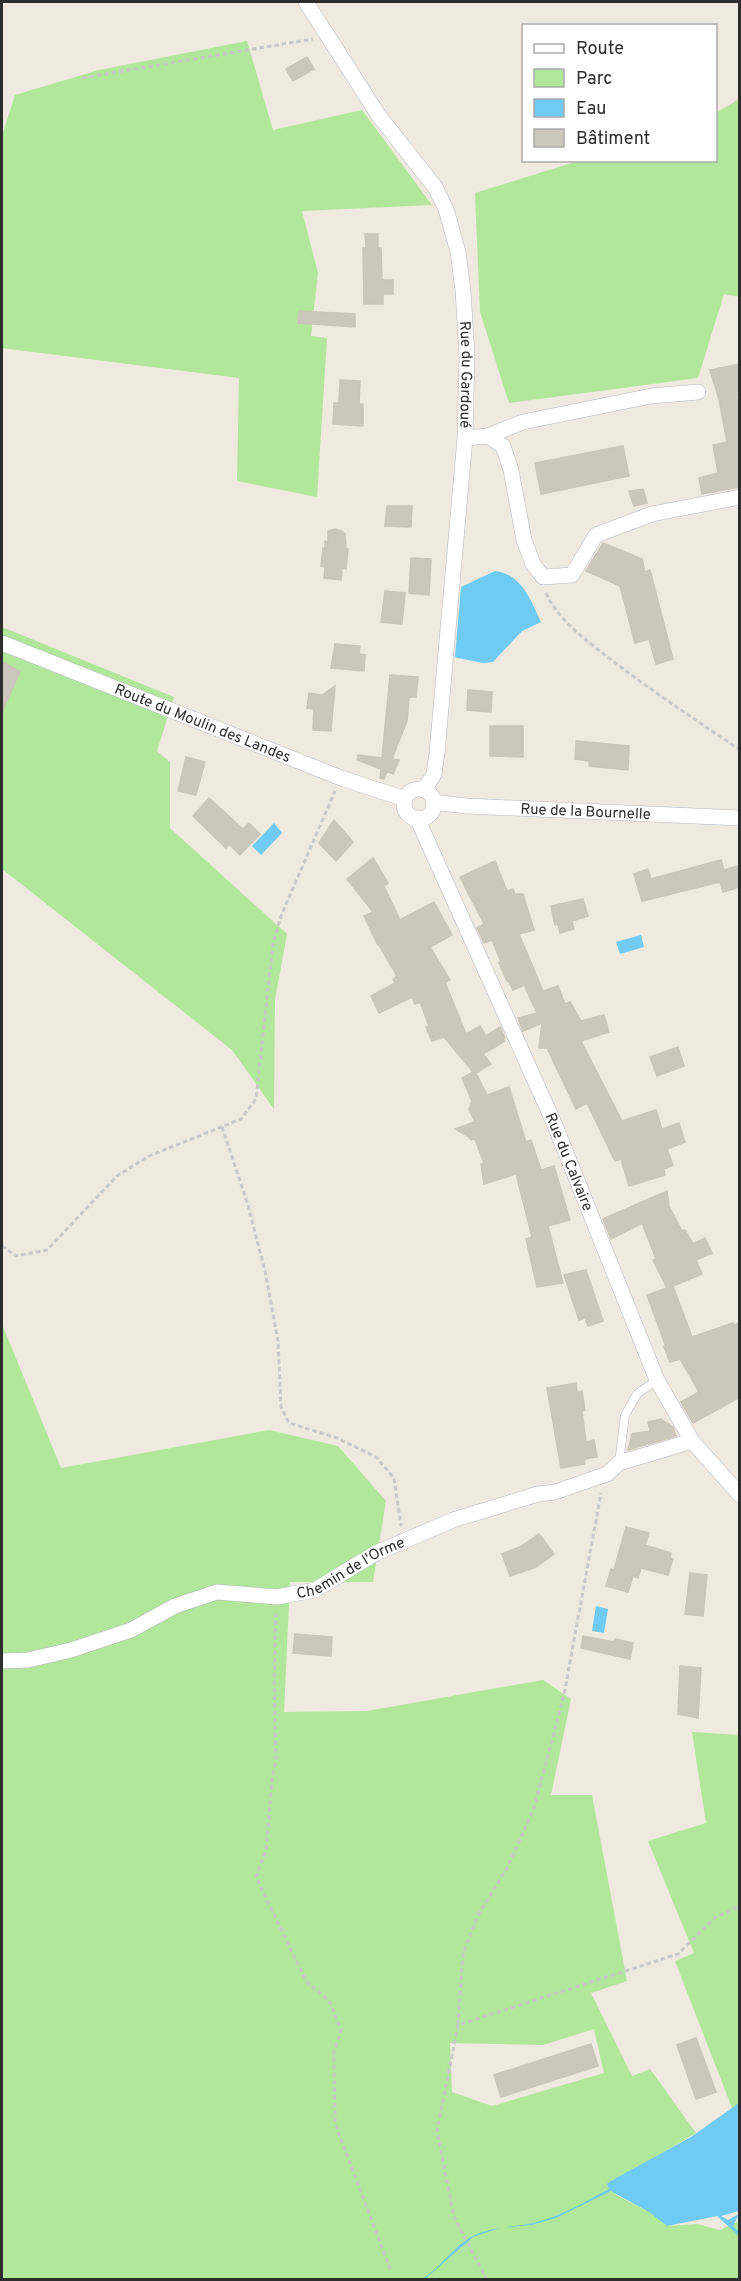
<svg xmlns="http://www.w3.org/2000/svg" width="741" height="2281" font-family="Overpass,sans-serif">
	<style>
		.green { fill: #b1e79a; fill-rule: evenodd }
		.water { fill: #6fcaf4 }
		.building { fill: #cbc7bd; stroke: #cbc5b8; stroke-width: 1.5 }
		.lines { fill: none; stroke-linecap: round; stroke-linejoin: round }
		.service-casing { stroke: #b3b5c1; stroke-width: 9 }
		.minor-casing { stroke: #b3b5c1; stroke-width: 16 }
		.path { stroke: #c8c8c8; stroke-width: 3; stroke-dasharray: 4.5 3; stroke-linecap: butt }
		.service { stroke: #fff; stroke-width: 8 }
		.minor { stroke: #fff; stroke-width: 15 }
		.labels { text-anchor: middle; stroke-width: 4.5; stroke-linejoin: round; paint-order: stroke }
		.street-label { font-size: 15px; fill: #2d2d2d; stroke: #fff }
	</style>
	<rect width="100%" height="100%" fill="#efe9df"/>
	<g class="green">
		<polygon points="247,41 273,130 362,110 432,205 302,211 318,273 311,336 327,338 317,497 237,481 239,378 2,348 2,136 15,95 99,70"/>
		<polygon points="739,99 739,297 724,294 698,378 509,403 480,312 475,193 578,161 716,160 716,113"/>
		<polygon points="2,627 174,697 157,751 170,762 170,828 287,934 275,1000 274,1109 232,1050 2,869"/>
		<path d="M 2,1324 L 61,1468 L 269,1430 L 338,1446 L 386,1501 L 373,1582 L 290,1582 L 284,1712 L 367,1711 L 543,1680 L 571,1699 L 551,1795 L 592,1795 L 627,1981 L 591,1993 L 632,2076 L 650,2069 L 696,2133 L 607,2185 L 616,2195 L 649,2212 L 667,2226 L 697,2224 L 720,2230 L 739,2221 L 739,2279 L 2,2279 ZM 594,2029 L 604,2073 L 492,2106 L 452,2092 L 450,2043 L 543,2045 Z"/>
		<polygon points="692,1732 739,1735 740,2103 732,2108 675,1961 694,1953 648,1841 706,1823"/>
	</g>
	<g class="water">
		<path d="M 495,571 C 522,574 531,601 541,622 L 522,631 L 493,662 L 483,663 L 458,658 L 455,657 L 461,587 Z"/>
		<polygon points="274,823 282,833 261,855 252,846"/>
		<polygon points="641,935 644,947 620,954 616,942"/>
		<polygon points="596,1606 608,1609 604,1633 592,1631"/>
		<path d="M 739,2103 L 739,2211 L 721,2216 L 728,2220 L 739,2214 L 733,2226 L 739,2232 L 739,2236 L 717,2216 L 667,2226 L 649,2212 L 611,2191 L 556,2218 L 532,2225 L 500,2228 L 473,2237 L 425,2279 L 422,2279 C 440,2268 452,2248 471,2237 C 490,2226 512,2228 533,2223 C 560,2217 584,2202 609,2189 L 607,2184 L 609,2182 L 691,2137 Z"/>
	</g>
	<g class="building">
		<polygon points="307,57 314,69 293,81 286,69"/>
		<polygon points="365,234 378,234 378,248 381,248 382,280 393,280 393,294 383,294 383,304 364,304 363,248 366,248"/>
		<polygon points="299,311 355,314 355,327 298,323"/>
		<polygon points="740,364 740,394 736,395 740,412 740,487 702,494 699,478 718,473 713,445 727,442 719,399 710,370"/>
		<polygon points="340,380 360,381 359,404 363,404 363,426 333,424 334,403 339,403"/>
		<polygon points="623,446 629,476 541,494 535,463"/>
		<polygon points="643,489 647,503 634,506 629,491"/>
		<polygon points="387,506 412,506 411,527 385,526"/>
		<polygon points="335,529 342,531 345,534 346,549 348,549 346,569 342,568 341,580 324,578 325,567 321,566 323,548 325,548 325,541 328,542 328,531"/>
		<polygon points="603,543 642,559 645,572 650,570 673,659 656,664 649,639 635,643 620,586 586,571"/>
		<polygon points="411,558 431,559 429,595 409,593"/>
		<polygon points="385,591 405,593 402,624 381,622"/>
		<polygon points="335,644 360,646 359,654 365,655 364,671 331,668"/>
		<polygon points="2,662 20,671 2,712"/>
		<polygon points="390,675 418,677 416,697 409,697 407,721 392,759 399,760 393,774 387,771 384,779 380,778 381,769 357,760 358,755 382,758"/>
		<polygon points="335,686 331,731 313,730 314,709 307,708 309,693 322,695"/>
		<polygon points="468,690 492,692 491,712 467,710"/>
		<polygon points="490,726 523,726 523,757 490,756"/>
		<polygon points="576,741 629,746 628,770 589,766 589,761 575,759"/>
		<polygon points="186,757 205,762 196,795 178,791"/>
		<polygon points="209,798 243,829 249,823 260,834 240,855 229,844 226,848 193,816"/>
		<polygon points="334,820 353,842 336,861 319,843"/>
		<polygon points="373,858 388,883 384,886 400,920 434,902 452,935 430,947 450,980 445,982 466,1034 480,1026 486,1036 500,1027 505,1038 503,1039 505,1041 483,1054 491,1064 476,1073 487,1095 509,1087 526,1142 531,1140 541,1170 554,1166 570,1220 548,1226 563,1283 537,1287 526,1239 532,1237 516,1174 484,1184 481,1164 484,1163 475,1139 471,1140 469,1137 455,1129 475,1122 469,1109 472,1101 462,1078 473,1072 444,1037 432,1041 426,1027 429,1026 420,1002 415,1004 412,997 379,1013 371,996 395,983 393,979 397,976 379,945 378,945 364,916 373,912 347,879"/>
		<polygon points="721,860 724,870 740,865 740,887 723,892 720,882 642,901 634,874 648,869 651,879"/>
		<polygon points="495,861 507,891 513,889 515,894 523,894 534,930 519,934 543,991 558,986 565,1004 570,1002 581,1021 604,1015 609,1032 581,1041 622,1121 656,1110 662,1129 679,1123 685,1142 667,1149 673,1165 664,1169 665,1175 629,1186 621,1159 615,1161 587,1103 576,1109 547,1048 539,1048 542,1023 523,1031 518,1018 537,1013 524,985 513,990 508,980 507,981 499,963 501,962 492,940 484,943 477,928 484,924 460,877"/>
		<polygon points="583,899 588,916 572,921 574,929 560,933 558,924 555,925 551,906"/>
		<polygon points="678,1047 684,1066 657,1076 650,1057"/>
		<polygon points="667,1191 669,1206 682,1231 685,1230 693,1244 705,1238 712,1253 696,1260 702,1274 673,1286 692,1337 733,1323 734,1325 740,1323 740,1397 693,1423 681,1402 699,1392 680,1359 670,1362 664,1347 666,1347 647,1295 667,1288 653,1260 656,1259 642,1223 611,1239 603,1219"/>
		<polygon points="586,1270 603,1321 588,1326 585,1318 579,1320 564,1275"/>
		<polygon points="576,1383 577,1392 582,1391 585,1410 582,1411 586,1442 594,1440 597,1457 584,1459 585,1464 561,1468 547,1388"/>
		<polygon points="661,1419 673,1427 676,1436 628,1450 632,1434 650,1431 648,1422"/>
		<polygon points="626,1527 649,1533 645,1545 671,1553 670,1558 673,1559 668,1575 641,1568 638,1578 633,1576 628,1592 606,1586 611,1569 614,1570"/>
		<polygon points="539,1534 554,1554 536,1567 510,1576 502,1554 520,1547"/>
		<polygon points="690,1573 707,1575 703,1616 685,1614"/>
		<polygon points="295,1634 332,1637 331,1656 293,1653"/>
		<polygon points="583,1636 614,1642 615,1639 633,1643 630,1659 581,1648"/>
		<polygon points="680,1666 701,1668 698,1718 678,1714"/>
		<polygon points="696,2038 716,2092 696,2099 677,2045"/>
		<polygon points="591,2044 598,2066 501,2097 494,2075"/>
	</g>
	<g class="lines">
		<defs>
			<polyline id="service" points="619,1463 625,1415 637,1394 657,1380"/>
			<g id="minor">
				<path id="s1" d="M 306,2 L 379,116 L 435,187 L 446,209 L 458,252 L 463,290 L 467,356 L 465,438 L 437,753 L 434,774 L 424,790"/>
				<polyline points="488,436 523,422 651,396 698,392"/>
				<polyline points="465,438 488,436 503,446 511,470 524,540 533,564 543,577 572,575 596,535 652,514 740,497"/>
				<path id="s2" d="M 2,643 L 341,778 L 405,799"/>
				<circle cx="419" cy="804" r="15"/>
				<path id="s3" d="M 433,802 L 466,806 L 740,818"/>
				<path id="s4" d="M 417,818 L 554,1123 L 657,1380 L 692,1441 L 740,1495"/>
				<path id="s5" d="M 2,1661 L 28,1660 L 71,1650 L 131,1630 L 175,1606 L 217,1592 L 277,1597 L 315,1590 L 376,1553 L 453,1520 L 538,1494 L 555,1492 L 607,1474 L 619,1463 L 692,1441"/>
			</g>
		</defs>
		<use href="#service" class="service-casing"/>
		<use href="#minor" class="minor-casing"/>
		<g class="path">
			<polyline points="82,78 313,39"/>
			<path d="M 546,593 C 560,623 589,642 614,662 C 655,693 697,721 740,750"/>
			<polyline points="222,1127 248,1205 265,1271 278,1341 281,1407 289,1423 337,1438 376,1457 394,1478 401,1526"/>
			<polyline points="2,1246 16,1256 47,1250 117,1176 149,1156 241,1119 256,1099 273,943 281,916 335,791"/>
			<polyline points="276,1613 274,1681 276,1760 272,1779 266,1851 256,1877 306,1981 329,2001 341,2030 334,2052 335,2123 391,2271"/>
			<polyline points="458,2025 463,1954 477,1917 508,1866 534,1808 564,1695 601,1493"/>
			<polyline points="487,2280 454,2217 437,2131 458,2025 678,1954 716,1917 740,1906"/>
		</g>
		<use href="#service" class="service"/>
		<use href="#minor" class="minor"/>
	</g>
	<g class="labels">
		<g class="street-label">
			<text dy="5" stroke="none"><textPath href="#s1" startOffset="418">Rue du Gardoué</textPath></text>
			<text dy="5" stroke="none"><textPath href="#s2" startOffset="216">Route du Moulin des Landes</textPath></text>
			<text dy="5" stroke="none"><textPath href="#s3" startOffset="153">Rue de la Bournelle</textPath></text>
			<text dy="5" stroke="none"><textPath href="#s4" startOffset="376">Rue du Calvaire</textPath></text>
			<text dy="5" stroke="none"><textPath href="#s5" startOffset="368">Chemin de l'Orme</textPath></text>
		</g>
	</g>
	<rect width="741" height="2281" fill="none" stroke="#2d2d2d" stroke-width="6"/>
	<rect x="522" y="24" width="195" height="138" fill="#ffffff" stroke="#ababab" stroke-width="1.5"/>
	<rect x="534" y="44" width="30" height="9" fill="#ffffff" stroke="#ababab" stroke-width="1.5"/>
	<text x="576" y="54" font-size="18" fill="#2d2d2d">Route</text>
	<rect x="534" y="69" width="30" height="18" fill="#b1e79a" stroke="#ababab" stroke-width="1.5"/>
	<text x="576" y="84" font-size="18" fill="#2d2d2d">Parc</text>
	<rect x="534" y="99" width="30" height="18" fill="#6fcaf4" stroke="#ababab" stroke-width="1.5"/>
	<text x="576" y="114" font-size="18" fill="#2d2d2d">Eau</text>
	<rect x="534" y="129" width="30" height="18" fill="#cbc7bd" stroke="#ababab" stroke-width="1.5"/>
	<text x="576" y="144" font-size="18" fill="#2d2d2d">Bâtiment</text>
</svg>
